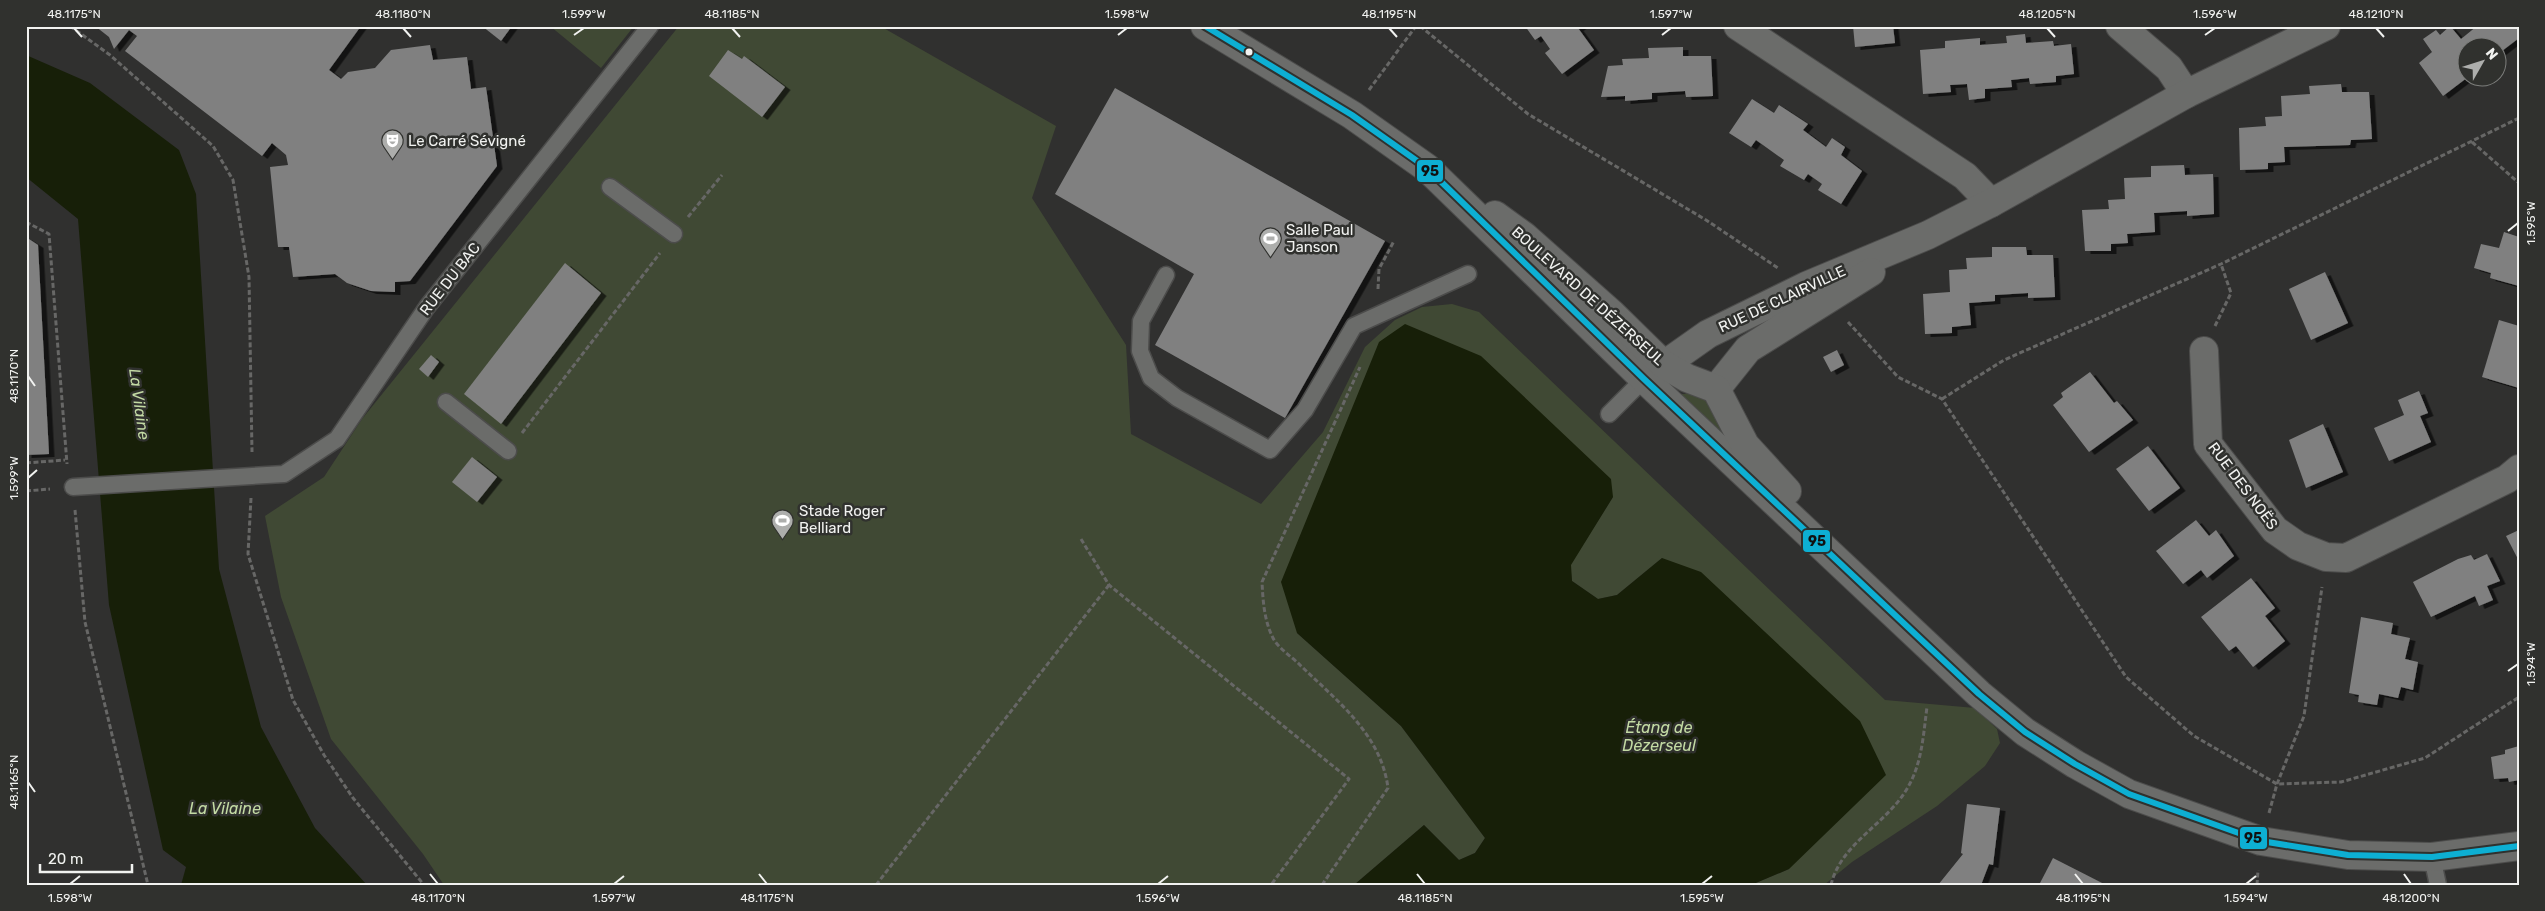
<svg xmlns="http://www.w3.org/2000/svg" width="2545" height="911" font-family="Rubik,sans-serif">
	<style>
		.green { fill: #404934 }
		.water { fill: #171f08 }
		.building { fill: #808080; filter: url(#shadow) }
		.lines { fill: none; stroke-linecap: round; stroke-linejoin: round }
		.service-casing { stroke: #4c4c4b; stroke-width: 19 }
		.minor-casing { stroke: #4c4c4b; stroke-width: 30 }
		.tertiary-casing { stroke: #4c4c4b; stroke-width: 30 }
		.path { stroke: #676766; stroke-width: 3; stroke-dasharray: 5 2.5; stroke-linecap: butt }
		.service { stroke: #6b6c6a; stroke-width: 16 }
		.minor { stroke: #6b6c6a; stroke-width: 28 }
		.tertiary { stroke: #6b6c6a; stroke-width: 28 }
		.bus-1-casing { stroke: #30312e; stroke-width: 10 }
		.bus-1 { stroke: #0dafd3; stroke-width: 6 }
		.ticks { fill: none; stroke: #f1f2f0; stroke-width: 2 }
		.bus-dot { fill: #f1f2f0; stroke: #30312e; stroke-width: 2 }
		.labels { text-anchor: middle; stroke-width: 5; stroke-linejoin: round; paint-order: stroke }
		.poi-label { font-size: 15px; fill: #f1f2f0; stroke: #30312e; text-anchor: start }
		.street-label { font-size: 15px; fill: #f1f2f0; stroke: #30312e }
		.water-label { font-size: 16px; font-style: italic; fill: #c3daa4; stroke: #30312e }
		.line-badge { stroke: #30312e; stroke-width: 2 }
		.pale-badge-label { font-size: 14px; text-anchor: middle; font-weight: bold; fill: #111 }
		.neatline { fill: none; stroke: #f1f2f0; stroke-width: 2 }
		.ticks-label { font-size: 12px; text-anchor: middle; fill: #f1f2f0 }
	</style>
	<defs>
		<filter id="shadow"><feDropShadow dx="5.5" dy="3" stdDeviation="0" flood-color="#0009"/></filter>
	</defs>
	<rect width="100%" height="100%" fill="#30302f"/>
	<g class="green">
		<polygon points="550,26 634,26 601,68"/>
		<polygon points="679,26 880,26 1056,126 1032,198 1126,345 1131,434 1261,504 1323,432 1365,347 1395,320 1422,307 1452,304 1479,312 1885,700 1975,708 1997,729 2000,743 1985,766 1937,806 1852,862 1824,885 1751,885 1789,869 1662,558 1617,595 1598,599 1572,581 1570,565 1613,497 1297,633 1401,726 1485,838 1475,853 1459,860 1424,825 1354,885 444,885 423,854 331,739 281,597 265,516 324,477 362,419"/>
		<polygon points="1701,393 1705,397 1732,443 1680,397 1682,394"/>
	</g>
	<g class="water">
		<polygon points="26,55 90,83 179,150 196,194 219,569 261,727 315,828 367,885 181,885 186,867 163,850 109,605 78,219 26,177"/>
		<polygon points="1405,324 1481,356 1611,479 1613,497 1571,565 1572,581 1598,599 1617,595 1662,558 1701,572 1860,721 1886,775 1789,869 1751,885 1354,885 1424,825 1459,860 1475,853 1485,838 1401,726 1297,633 1281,582 1379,342"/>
	</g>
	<g class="building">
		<polygon points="95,26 361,26 329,70 341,79 348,72 375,68 391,50 430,45 433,60 467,57 471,89 486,87 497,166 410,281 395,282 395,292 371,291 347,283 335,274 293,277 289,247 278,247 270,167 288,165 286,155 272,143 262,156 125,51 137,36 129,30 114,49 109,37"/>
		<polygon points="482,26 512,26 501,41"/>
		<polygon points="1525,26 1581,26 1578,28 1594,50 1562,74 1545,53 1550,49 1541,36 1535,40"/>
		<polygon points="1853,26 1893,26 1895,43 1855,47"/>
		<polygon points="2450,26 2461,39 2477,26 2519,26 2519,38 2498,54 2498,48 2468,48 2468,77 2443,96 2419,63 2432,52 2423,39 2436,30 2440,35"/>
		<polygon points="2025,34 2026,43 2053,41 2054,46 2071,44 2074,74 2056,76 2056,82 2030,84 2029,78 2011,80 2012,87 1985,89 1985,98 1969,100 1967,84 1950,85 1951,92 1923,94 1920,50 1945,48 1945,41 1980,38 1980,45 2007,43 2006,36"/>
		<polygon points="1683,47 1683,56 1711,56 1713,96 1686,97 1685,91 1652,93 1652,99 1625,101 1625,96 1601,97 1608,66 1623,65 1622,59 1649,58 1648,48"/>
		<polygon points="728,50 742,59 744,56 785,87 762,117 709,76"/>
		<polygon points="2341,84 2342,92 2369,92 2372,139 2351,140 2350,145 2284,147 2285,162 2268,163 2268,169 2240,170 2239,128 2266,126 2265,117 2282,116 2281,96 2310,94 2309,86"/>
		<polygon points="1115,88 1385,241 1285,418 1155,345 1194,274 1055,194"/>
		<polygon points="1752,99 1774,113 1779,105 1808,124 1803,130 1826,147 1832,138 1845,147 1841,155 1862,171 1841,204 1818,190 1822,184 1808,174 1804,180 1780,166 1784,160 1756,140 1751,147 1729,133"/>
		<polygon points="2184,165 2185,175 2213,174 2214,214 2187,216 2187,211 2154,213 2155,232 2127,234 2128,243 2111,244 2111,251 2085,251 2082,210 2109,209 2108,200 2125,199 2124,178 2151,177 2151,166"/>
		<polygon points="2504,232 2519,237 2519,286 2490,278 2491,273 2474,268 2481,244 2499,248"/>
		<polygon points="26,237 38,245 49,454 26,455"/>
		<polygon points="1992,247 2026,247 2027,255 2053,255 2055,297 2028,298 2028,293 1995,295 1995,301 1969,303 1971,325 1952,327 1952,333 1925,334 1923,294 1950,292 1949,270 1967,269 1966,258 1992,257"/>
		<polygon points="565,263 601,293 501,424 464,394"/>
		<polygon points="2325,272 2348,323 2311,340 2289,289"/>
		<polygon points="2499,320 2519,326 2519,388 2482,377"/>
		<polygon points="1837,350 1844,365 1831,372 1823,357"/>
		<polygon points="431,355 439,362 428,377 419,369"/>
		<polygon points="2090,372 2114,403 2117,401 2133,420 2089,452 2053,405 2063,397 2061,393"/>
		<polygon points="2419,391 2428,413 2420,416 2431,442 2389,461 2374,428 2404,415 2398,400"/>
		<polygon points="2323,424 2343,472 2306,488 2289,440"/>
		<polygon points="2148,446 2180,488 2149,511 2116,469"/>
		<polygon points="472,457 497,477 477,502 452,482"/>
		<polygon points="2196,520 2209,536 2216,530 2234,556 2207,578 2201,570 2183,584 2156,551"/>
		<polygon points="2519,530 2519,561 2506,536"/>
		<polygon points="2487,554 2500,581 2487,586 2493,600 2479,606 2475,596 2431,617 2413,582 2458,559 2471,555 2474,560"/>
		<polygon points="2251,578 2275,608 2265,616 2285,641 2253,667 2236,646 2229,651 2201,617"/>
		<polygon points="2361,617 2393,623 2391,634 2410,638 2405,659 2418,662 2413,690 2401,687 2398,698 2379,694 2377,705 2358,702 2359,695 2349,693"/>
		<polygon points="2519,746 2519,780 2509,782 2508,778 2494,779 2491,757 2505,754 2505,750"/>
		<polygon points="1967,804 2000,808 1993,865 1989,864 1981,885 1938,885 1963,854 1961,853"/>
		<polygon points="2053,858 2106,885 2039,885"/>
	</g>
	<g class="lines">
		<defs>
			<g id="service">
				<polyline points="610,187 674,234"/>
				<polyline points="1166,275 1141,321 1140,351 1151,378 1177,398 1270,450 1305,410 1354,326 1468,274"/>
				<polyline points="446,402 508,451"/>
				<polyline points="1609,414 1644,379"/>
				<polyline points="73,487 284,474 337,439 427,307 650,26"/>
				<polyline points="2432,857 2438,885"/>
			</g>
			<g id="minor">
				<polyline points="1738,26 1965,176 1991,203"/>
				<polyline points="2120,26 2169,68 2186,94"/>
				<polyline points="2204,351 2208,444 2275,530 2298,546 2326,557 2346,558 2507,479 2519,469"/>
				<polyline points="1647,377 1708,334 1806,286 1928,235 1991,203 2186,94 2326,26"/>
				<polyline points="1716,389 1748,349 1871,272"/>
			</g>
			<g id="tertiary">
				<polyline points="1205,26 1352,115 1427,168 1644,379 1979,694 2025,732 2075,764 2129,794 2261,841 2348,855 2432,857 2519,846"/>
				<polyline points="1495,215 1524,236 1612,314 1663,364 1687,378 1716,389 1745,445 1787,491"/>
			</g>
		</defs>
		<use href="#service" class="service-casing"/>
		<use href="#minor" class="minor-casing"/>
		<use href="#tertiary" class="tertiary-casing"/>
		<g class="path">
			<polyline points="70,26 110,55 213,146 233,180 249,277 252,452"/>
			<polyline points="1420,26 1528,114 1706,220 1778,268"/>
			<polyline points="1369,90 1416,26"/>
			<polyline points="2472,142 2519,183"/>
			<polyline points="688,217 722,175"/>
			<polyline points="26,222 49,234 67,464"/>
			<polyline points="1378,289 1379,269 1394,241"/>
			<polyline points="1848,322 1898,377 1942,399 2126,677 2194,736 2277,784 2341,782 2425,758 2519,697"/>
			<polyline points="2215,326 2231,293 2221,264"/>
			<polyline points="1942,399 2004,360 2221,264 2519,118"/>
			<polyline points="522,433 660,253"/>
			<polyline points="26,463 65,460"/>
			<polyline points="26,491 50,489"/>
			<polyline points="251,498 248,554 293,700 324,755 353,798 424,885"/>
			<polyline points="75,510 85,622 148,885"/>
			<polyline points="1081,539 1109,585 1349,779 1271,885"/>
			<polyline points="2269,813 2277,784 2304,716 2322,587"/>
			<polyline points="876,885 1109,585"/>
			<path d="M 1322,885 L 1388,788 C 1381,734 1337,701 1300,665 C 1292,657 1278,648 1273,638 C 1264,620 1263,601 1262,582 L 1360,367"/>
			<path d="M 1831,885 C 1840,845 1884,825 1905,792 C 1922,766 1923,737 1927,707"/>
			<polyline points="2257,885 2258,870"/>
		</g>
		<use href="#service" class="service"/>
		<use href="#minor" class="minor"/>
		<use href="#tertiary" class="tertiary"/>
		<defs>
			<polyline id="bus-1" points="1205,26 1352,115 1427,168 1644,379 1979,694 2025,732 2075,764 2129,794 2261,841 2348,855 2432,857 2519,846"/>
		</defs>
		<use href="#bus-1" class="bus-1-casing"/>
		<use href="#bus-1" class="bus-1"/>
	</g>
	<path class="ticks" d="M 74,28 L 82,37M 403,28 L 411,37M 732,28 L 740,37M 1389,28 L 1397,37M 2047,28 L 2055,37M 2376,28 L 2384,37M 574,35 L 584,28M 1118,35 L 1127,28M 1662,35 L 1671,28M 2205,35 L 2215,28M 2508,231 L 2518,223M 28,376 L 35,386M 28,478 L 37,470M 2508,671 L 2518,664M 28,782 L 35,792M 430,874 L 438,884M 759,874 L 767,884M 1417,874 L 1425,884M 2075,874 L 2083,884M 2404,874 L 2411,884M 70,884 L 80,876M 614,884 L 624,876M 1158,884 L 1168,876M 1702,884 L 1712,876M 2246,884 L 2256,876"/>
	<defs>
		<symbol id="theatre-pin" viewBox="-11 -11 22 30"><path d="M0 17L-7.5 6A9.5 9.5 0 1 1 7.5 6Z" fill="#adaeac" stroke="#30312e"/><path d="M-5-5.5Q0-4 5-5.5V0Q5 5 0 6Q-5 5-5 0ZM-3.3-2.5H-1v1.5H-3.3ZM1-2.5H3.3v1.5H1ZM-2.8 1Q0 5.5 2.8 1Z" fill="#fff"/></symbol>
		<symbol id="stadium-pin" viewBox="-11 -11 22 30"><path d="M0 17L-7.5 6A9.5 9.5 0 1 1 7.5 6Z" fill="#adaeac" stroke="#30312e"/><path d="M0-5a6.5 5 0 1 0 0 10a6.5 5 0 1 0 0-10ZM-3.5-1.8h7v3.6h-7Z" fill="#fff"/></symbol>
	</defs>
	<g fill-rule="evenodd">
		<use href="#theatre-pin" x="380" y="128" width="25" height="34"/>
		<use href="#stadium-pin" x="1258" y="226" width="25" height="34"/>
		<use href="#stadium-pin" x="770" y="508" width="25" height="34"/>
	</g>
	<circle class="bus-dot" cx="1249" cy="52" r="4.5"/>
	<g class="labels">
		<g class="poi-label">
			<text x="408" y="146">Le Carré Sévigné</text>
			<text x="1286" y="235">Salle Paul<tspan x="1286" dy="17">Janson</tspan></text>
			<text x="799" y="516">Stade Roger<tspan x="799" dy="17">Belliard</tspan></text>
		</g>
		<g class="street-label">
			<text transform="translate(450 279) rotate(-52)" y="5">RUE DU BAC</text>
			<text transform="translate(1588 296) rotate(42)" y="5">BOULEVARD DE DÉZERSEUL</text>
			<text transform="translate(1782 299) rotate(-25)" y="5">RUE DE CLAIRVILLE</text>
			<text transform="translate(2243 486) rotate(53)" y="5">RUE DES NOËS</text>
		</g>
		<g class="water-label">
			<text transform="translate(140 404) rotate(82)" y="6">La Vilaine</text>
			<text x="1659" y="733">Étang de<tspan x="1659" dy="18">Dézerseul</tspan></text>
			<text x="225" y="814">La Vilaine</text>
		</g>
	</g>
	<g class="line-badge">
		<rect x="1416" y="159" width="28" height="24" rx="5" fill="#0dafd3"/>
		<rect x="1802" y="529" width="29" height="24" rx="5" fill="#0dafd3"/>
		<rect x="2239" y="826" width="29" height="24" rx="5" fill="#0dafd3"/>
	</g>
	<g class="pale-badge-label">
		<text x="1430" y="176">95</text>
		<text x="1817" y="546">95</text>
		<text x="2253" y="843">95</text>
	</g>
	<rect width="2545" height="911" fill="none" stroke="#30312e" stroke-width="55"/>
	<g transform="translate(2482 62) rotate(51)"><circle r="24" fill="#30312e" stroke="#7d7e7c"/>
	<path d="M0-4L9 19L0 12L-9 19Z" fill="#adaeac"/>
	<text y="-8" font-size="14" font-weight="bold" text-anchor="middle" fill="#f1f2f0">N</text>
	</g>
	<path d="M40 864v8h92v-8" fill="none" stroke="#f1f2f0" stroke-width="2.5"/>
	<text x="48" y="864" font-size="15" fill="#f1f2f0" stroke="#30312e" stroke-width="4" paint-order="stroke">20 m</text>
	<rect x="28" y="28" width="2490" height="856" class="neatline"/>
	<g class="ticks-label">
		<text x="74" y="18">48.1175°N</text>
		<text x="403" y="18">48.1180°N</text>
		<text x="584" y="18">1.599°W</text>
		<text x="732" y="18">48.1185°N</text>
		<text x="1127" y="18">1.598°W</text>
		<text x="1389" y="18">48.1195°N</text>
		<text x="1671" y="18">1.597°W</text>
		<text x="2047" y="18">48.1205°N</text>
		<text x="2215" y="18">1.596°W</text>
		<text x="2376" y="18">48.1210°N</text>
		<text transform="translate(2531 223) rotate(-90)" y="4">1.595°W</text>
		<text transform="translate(14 376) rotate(-90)" y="4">48.1170°N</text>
		<text transform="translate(14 478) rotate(-90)" y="4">1.599°W</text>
		<text transform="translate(2531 664) rotate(-90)" y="4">1.594°W</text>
		<text transform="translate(14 782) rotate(-90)" y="4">48.1165°N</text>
		<text x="70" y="902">1.598°W</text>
		<text x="438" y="902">48.1170°N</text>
		<text x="614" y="902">1.597°W</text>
		<text x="767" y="902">48.1175°N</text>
		<text x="1158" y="902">1.596°W</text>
		<text x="1425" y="902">48.1185°N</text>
		<text x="1702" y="902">1.595°W</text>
		<text x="2083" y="902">48.1195°N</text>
		<text x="2246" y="902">1.594°W</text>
		<text x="2411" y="902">48.1200°N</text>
	</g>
</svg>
